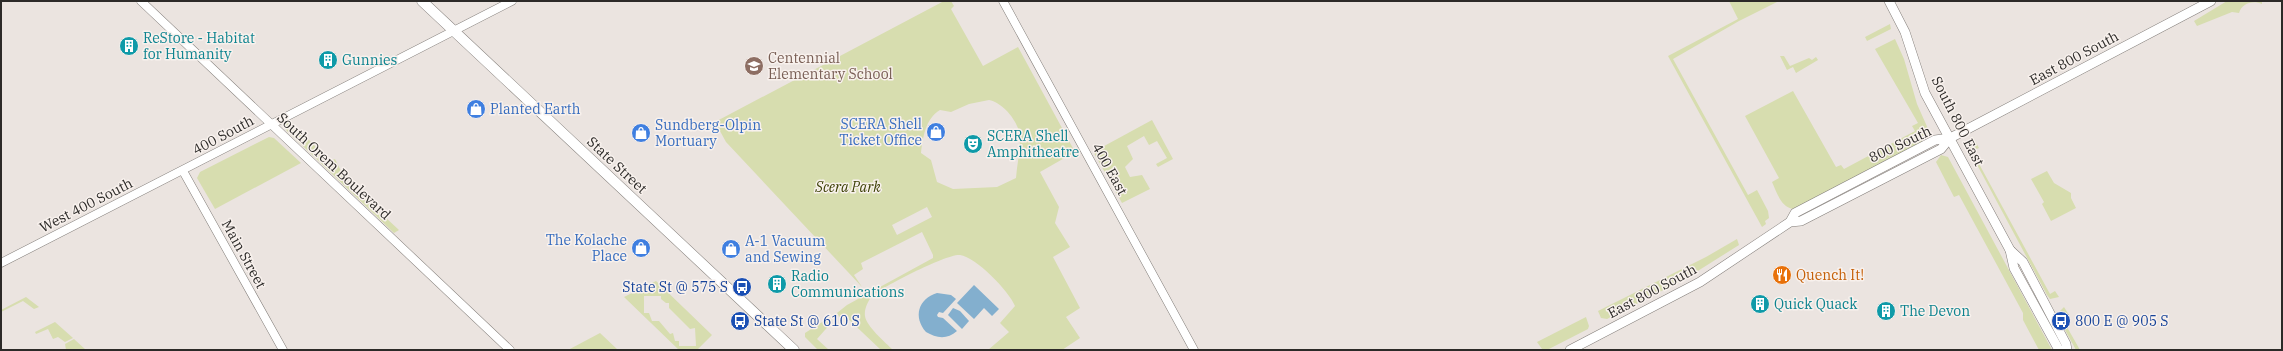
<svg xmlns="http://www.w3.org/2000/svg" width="2283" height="351" font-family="'IBM Plex Serif',serif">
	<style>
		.green { fill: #d7ddaf; fill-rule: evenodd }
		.water { fill: #83afce }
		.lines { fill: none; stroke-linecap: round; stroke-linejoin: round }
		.tertiary-casing { stroke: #827d79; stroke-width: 9 }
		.secondary-casing { stroke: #827d79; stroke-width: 10 }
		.primary-casing { stroke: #827d79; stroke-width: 11 }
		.tertiary { stroke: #fff; stroke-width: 8 }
		.secondary { stroke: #fff; stroke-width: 9 }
		.primary { stroke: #fff; stroke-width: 10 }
		.labels { text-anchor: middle; stroke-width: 3; stroke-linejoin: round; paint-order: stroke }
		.culture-label { font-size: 14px; fill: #0d838f; stroke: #f8f1ed; text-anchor: start }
		.education-label { font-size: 14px; fill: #785e54; stroke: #f8f1ed; text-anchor: start }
		.street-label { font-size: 14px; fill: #2c2a28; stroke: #f8f1ed }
		.shop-label { font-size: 14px; fill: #366cbe; stroke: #f8f1ed; text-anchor: start }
		.park-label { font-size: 14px; font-style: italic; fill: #3c4005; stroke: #f8f1ed }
		.food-label { font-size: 14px; fill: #c56008; stroke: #f8f1ed; text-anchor: start }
		.transit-label { font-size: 14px; fill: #164399; stroke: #f8f1ed; text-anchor: start }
	</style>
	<rect width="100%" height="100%" fill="#ebe4e0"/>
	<g class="green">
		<path d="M 944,1 L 951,1 L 954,6 L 951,9 L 983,66 L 1018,47 L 1075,152 L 1040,172 L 1059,207 L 1055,223 L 1070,247 L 1053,257 L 1080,308 L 1066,317 L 1080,338 L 1062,350 L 988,350 L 1009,332 L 1000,323 L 1015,306 C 1009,291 976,257 960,255 C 948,253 882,287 872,296 C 868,301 864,309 865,316 C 866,326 886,343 893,350 L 881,350 L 844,315 L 840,318 L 837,313 L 847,305 L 933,258 L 933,255 L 922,232 L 861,263 L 863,269 L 854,275 L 862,287 L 726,142 L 715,122 ZM 989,100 C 1004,103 1021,124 1020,140 C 1020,152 1017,165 1016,178 L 997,187 L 953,189 L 937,182 L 931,160 L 921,153 C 923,138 925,119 940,110 L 951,112 L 969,104 ZM 927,207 L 932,217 L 897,235 L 892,225 Z"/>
		<polygon points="1729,1 1779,1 1739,21 1673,59 1748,195 1757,190 1768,211 1769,218 1765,221 1766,224 1762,227 1668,56 1738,19"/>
		<path d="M 2227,1 L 2262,1 L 2262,4 C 2253,0 2242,3 2239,13 L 2232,12 L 2197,26 L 2194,21 Z"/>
		<polygon points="1890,24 1891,29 1867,41 1865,37"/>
		<path d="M 1895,39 L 1904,59 L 1917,104 L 1929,131 L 1928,135 L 1921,142 L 1793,209 C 1781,207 1777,193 1772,182 L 1779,178 L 1745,116 L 1793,91 L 1836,167 L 1841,165 L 1844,169 L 1915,131 L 1912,126 L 1918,123 L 1875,49 Z"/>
		<polygon points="1780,56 1784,56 1790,66 1809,58 1812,60 1816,57 1818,60 1796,73 1793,67 1787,70"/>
		<polygon points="1152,120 1173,159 1158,167 1156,164 1167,158 1157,141 1149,145 1144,136 1127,146 1133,159 1125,167 1130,177 1142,175 1150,189 1122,203 1094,153 1095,151"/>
		<polygon points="290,121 330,161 335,159 346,181 399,230 394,233 287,131 284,127 285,123"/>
		<polygon points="269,137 274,138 301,163 215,209 197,178 200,172"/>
		<polygon points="1973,137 1979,148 1972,151 2050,294 2055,291 2059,297 2050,299 2047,295 1967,146"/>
		<polygon points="1941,155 1948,157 2052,350 2039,350 2023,320 2023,313 1959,195 1954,197 1936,162"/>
		<polygon points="2047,171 2054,183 2071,193 2071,198 2076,208 2051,221 2042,204 2044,202 2031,179"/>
		<polygon points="1737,239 1739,245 1685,279 1607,319 1601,318 1598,311 1706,257"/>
		<path d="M 656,281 L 712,335 L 697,350 L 679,350 L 624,297 ZM 644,296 L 661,296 L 661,299 L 666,303 L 669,303 L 669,308 L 690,329 L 695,328 L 696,346 L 679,346 L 679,341 L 675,341 L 673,333 L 670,334 L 659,321 L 652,321 L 649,313 L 644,313 Z"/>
		<polygon points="26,297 39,307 34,309 23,301 1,312 1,310"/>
		<polygon points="2064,307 2069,315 2063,320 2080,350 2076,350 2058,317 2060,311"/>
		<polygon points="1586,317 1589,326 1588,329 1547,350 1542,349 1537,342"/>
		<polygon points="827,319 831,319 832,322 817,339 829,350 818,350 805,337 805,333"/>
		<polygon points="55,322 73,338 65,342 58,337 53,339 48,329 36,334 35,332"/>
		<polygon points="600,333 618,350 568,350"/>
		<polygon points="74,339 86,350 66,350 65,344"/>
	</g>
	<g class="water">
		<polygon points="974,285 999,309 992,316 984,308 974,319 957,303"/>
		<path d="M 937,293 L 951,295 L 956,299 L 943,313 L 939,312 L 937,315 L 938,317 L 943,318 L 957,331 C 947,340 936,338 926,332 C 913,317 918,299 937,293 Z"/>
		<polygon points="953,308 960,311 969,321 962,329 948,315"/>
	</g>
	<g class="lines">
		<defs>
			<g id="tertiary">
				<polyline points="141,1 510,350"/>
				<polyline points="1003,1 1194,350"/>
				<polyline points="183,171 283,350"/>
				<polyline points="1,263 512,1"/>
			</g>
			<g id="secondary">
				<polyline points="1889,1 1905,32 1925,93 2010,250 2014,268 2059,350"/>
				<polyline points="1790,222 1795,213 1935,140 1950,138 1960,133 2211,1"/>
				<polyline points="2010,250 2023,262 2066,344 2067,350"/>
				<polyline points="1570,350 1700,282 1790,222 1801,221 1941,149 1950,138"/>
			</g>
			<polyline id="primary" points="422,1 794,350"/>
		</defs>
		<use href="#tertiary" class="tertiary-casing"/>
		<use href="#secondary" class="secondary-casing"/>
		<use href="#primary" class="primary-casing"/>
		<use href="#tertiary" class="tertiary"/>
		<use href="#secondary" class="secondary"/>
		<use href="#primary" class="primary"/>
	</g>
	<defs>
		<symbol id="building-disc" viewBox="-11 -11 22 22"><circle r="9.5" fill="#0f9aa8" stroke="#f8f1ed"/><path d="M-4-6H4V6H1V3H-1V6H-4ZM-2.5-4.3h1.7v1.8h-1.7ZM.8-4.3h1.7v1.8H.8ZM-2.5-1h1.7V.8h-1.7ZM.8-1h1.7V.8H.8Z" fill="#fff"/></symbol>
		<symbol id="school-disc" viewBox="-11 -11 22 22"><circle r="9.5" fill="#8d6e63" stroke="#f8f1ed"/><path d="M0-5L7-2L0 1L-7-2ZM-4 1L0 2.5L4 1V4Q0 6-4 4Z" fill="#fff"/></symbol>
		<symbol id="shop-disc" viewBox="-11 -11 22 22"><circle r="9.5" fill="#3f7fe0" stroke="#f8f1ed"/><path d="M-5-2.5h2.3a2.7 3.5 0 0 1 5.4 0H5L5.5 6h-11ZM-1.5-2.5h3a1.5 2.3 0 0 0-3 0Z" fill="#fff"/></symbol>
		<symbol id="theatre-disc" viewBox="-11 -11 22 22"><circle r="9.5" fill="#0f9aa8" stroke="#f8f1ed"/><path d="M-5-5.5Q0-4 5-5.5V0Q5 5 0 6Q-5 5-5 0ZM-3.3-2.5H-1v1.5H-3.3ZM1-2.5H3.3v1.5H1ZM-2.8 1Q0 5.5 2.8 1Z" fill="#fff"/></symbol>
		<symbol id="restaurant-disc" viewBox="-11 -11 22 22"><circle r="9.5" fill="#e8710a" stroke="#f8f1ed"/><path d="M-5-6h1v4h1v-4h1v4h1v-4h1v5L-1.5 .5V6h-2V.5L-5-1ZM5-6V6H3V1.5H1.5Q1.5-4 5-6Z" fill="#fff"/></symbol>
		<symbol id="bus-disc" viewBox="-11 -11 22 22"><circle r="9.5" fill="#1a4fb4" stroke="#f8f1ed"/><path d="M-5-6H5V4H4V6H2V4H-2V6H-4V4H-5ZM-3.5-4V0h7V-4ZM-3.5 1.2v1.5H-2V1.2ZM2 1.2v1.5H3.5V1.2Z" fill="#fff"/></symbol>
	</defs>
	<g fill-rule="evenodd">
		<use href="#building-disc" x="118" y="35" width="22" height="22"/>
		<use href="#building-disc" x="317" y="49" width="22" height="22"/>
		<use href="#school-disc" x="743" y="55" width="22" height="22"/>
		<use href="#shop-disc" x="465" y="98" width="22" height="22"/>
		<use href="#shop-disc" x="925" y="121" width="22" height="22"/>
		<use href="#shop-disc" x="630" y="122" width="22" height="22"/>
		<use href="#theatre-disc" x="962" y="133" width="22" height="22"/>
		<use href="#shop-disc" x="630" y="237" width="22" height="22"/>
		<use href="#shop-disc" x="720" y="238" width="22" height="22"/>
		<use href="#restaurant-disc" x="1771" y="264" width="22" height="22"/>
		<use href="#building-disc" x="766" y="273" width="22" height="22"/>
		<use href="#bus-disc" x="731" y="276" width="22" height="22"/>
		<use href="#building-disc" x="1749" y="293" width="22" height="22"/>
		<use href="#building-disc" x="1875" y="300" width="22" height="22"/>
		<use href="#bus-disc" x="729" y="310" width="22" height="22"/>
		<use href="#bus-disc" x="2050" y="310" width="22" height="22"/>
	</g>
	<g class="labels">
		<g class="culture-label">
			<text x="143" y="43">ReStore - Habitat<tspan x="143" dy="16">for Humanity</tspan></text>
			<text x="342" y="65">Gunnies</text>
			<text x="987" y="141">SCERA Shell<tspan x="987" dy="16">Amphitheatre</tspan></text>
			<text x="791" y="281">Radio<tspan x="791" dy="16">Communications</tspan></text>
			<text x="1774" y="309">Quick Quack</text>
			<text x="1900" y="316">The Devon</text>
		</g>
		<g class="education-label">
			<text x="768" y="63">Centennial<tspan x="768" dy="16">Elementary School</tspan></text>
		</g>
		<g class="street-label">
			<text transform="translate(2074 58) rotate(-28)" y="5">East 800 South</text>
			<text transform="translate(1958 121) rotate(63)" y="5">South 800 East</text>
			<text transform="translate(223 135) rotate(-28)" y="5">400 South</text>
			<text transform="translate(1900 144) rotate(-25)" y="5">800 South</text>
			<text transform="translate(617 165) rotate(43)" y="5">State Street</text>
			<text transform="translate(334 166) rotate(43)" y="5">South Orem Boulevard</text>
			<text transform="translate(1110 169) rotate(61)" y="5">400 East</text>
			<text transform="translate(86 205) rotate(-27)" y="5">West 400 South</text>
			<text transform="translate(244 254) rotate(61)" y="5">Main Street</text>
			<text transform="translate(1652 291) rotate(-28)" y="5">East 800 South</text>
		</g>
		<g class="shop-label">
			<text x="490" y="114">Planted Earth</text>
			<text x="922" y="129" text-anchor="end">SCERA Shell<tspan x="922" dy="16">Ticket Office</tspan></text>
			<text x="655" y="130">Sundberg-Olpin<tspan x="655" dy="16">Mortuary</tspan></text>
			<text x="627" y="245" text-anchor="end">The Kolache<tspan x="627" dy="16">Place</tspan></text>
			<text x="745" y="246">A-1 Vacuum<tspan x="745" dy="16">and Sewing</tspan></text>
		</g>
		<g class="park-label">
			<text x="848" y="192">Scera Park</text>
		</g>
		<g class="food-label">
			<text x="1796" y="280">Quench It!</text>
		</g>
		<g class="transit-label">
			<text x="728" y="292" text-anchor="end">State St @ 575 S</text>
			<text x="754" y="326">State St @ 610 S</text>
			<text x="2075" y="326">800 E @ 905 S</text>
		</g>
	</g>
	<rect width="2283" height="351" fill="none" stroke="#2c2a28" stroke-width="4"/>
</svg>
